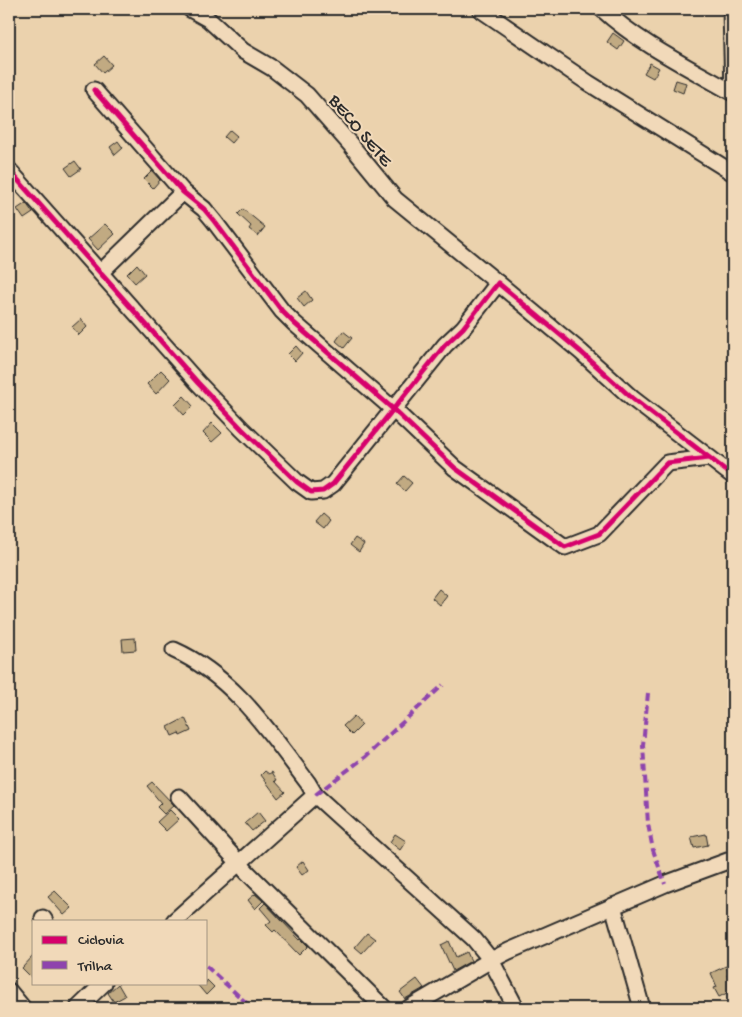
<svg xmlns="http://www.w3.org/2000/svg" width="742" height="1017" font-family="'Gochi Hand',sans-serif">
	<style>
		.building { fill: #c1aa82; stroke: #2b2b2b }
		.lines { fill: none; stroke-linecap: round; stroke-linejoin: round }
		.minor-casing { stroke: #2b2b2b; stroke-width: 19 }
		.minor { stroke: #f1d9b9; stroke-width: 15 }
		.quiet { stroke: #8e44ad; stroke-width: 4; stroke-dasharray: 8 4; stroke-linecap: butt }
		.cycleway-casing { stroke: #f1d9b9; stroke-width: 8 }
		.cycleway { stroke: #d6006c; stroke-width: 5 }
		.labels { text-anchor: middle; stroke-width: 4; stroke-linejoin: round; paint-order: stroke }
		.street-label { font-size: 19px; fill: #2b2b2b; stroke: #f1d9b9 }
	</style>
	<rect width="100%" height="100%" fill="#ebd2ad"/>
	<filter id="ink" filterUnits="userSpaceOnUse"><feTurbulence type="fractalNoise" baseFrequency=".02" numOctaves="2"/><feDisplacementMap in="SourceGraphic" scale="10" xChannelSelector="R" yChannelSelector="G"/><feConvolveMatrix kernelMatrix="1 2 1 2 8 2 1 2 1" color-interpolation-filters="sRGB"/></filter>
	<g filter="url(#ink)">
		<g class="building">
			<polygon points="613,33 624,41 618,50 607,42"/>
			<polygon points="104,56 112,65 103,73 95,64"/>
			<polygon points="650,63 659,68 653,78 644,73"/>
			<polygon points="676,80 686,83 683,93 673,89"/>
			<polygon points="230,130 237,136 231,143 224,137"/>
			<polygon points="118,141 123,148 115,155 110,147"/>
			<polygon points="75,161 81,169 71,176 65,168"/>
			<polygon points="152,171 160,180 153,188 144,179"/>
			<polygon points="26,203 33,213 24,219 17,209"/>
			<polygon points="243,209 265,227 258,236 249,229 251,226 238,214"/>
			<polygon points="105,224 115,234 98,250 88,239"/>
			<polygon points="137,264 145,274 135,283 127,274"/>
			<polygon points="306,291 312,300 304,307 297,298"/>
			<polygon points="81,319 87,327 79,335 72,327"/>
			<polygon points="343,331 352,338 344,348 336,341"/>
			<polygon points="296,346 302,353 295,361 288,354"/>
			<polygon points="161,370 170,379 156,394 147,384"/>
			<polygon points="184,396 193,406 184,415 175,405"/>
			<polygon points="212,423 222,433 212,442 203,433"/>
			<polygon points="404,476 412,483 405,491 397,484"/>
			<polygon points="321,514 329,521 323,529 314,522"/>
			<polygon points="355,538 364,544 359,552 350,545"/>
			<polygon points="439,589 447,596 440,605 432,598"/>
			<polygon points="135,638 136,650 123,651 122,639"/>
			<polygon points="354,716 362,725 352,735 343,726"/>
			<polygon points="185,718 191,731 180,736 179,733 172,736 168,727"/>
			<polygon points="265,771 269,774 272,772 277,780 275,781 285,792 278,798 261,775"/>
			<polygon points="152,782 174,805 164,814 157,807 161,803 147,786"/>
			<polygon points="170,810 179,819 166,831 157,822"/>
			<polygon points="258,812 265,821 252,831 245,823"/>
			<polygon points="395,834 406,841 400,850 390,842"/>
			<polygon points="706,834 708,845 694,848 691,837"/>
			<polygon points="303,861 309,870 302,875 296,867"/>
			<polygon points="55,891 72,908 64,915 48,897"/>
			<polygon points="255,894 263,901 255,909 248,900"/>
			<polygon points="265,903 300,940 301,939 308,946 299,955 275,930 273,932 266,925 271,921 260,908"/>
			<polygon points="367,933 375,939 362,953 355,947"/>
			<polygon points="449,941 456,957 467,952 471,961 453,971 441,945"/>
			<polygon points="34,955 34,980 22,968"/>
			<polygon points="726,966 729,974 727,975 733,990 719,997 714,988 717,987 711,973"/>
			<polygon points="417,979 424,988 405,999 400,992"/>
			<polygon points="207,980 214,987 206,995 196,983 206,983"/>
			<polygon points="118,984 125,996 114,1002 108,993"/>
		</g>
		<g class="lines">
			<defs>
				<g id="minor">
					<polyline points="190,9 208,19 243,51 272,68 307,95 350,144 395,199 498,283"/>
					<polyline points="480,9 587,82 733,173"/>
					<path d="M 602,9 C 640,44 688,67 733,93"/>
					<polyline points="731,9 733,92"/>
					<polyline points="94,90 183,192 204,209 214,221 282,311 294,323 393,409 455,468 565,547 599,534 667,463 709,458"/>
					<polyline points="9,170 198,383 242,429 297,482 311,492 323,491 333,484 445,345 463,328 498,283 581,352 633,399 733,476"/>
					<polyline points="101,272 183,192"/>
					<path d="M 174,650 C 233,676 270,733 308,783 L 315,795 L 474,939 L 491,960 L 516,1008"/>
					<polyline points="179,797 248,873 384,1008"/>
					<polyline points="613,906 642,1008"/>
					<polyline points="43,918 45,921"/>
					<polyline points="174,921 315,795"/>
					<polyline points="9,991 23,1008"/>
					<polyline points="78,1008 104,983"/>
					<polyline points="409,1008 491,960 509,951 665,884 733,859"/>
				</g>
			</defs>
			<use href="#minor" class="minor-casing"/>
			<use href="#minor" class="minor"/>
			<g class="quiet">
				<polyline points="648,693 643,745 648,824 653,850 665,884"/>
				<polyline points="315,795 365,757 443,685"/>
				<polyline points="206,966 252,1008"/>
			</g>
			<defs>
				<g id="cycleway">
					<polyline points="94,90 183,192 204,209 214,221 282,311 294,323 393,409 455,468 565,547 599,534 667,463 709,458"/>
					<polyline points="9,170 198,383 242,429 297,482 311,492 323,491 333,484 445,345 463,328 498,283 581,352 633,399 733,476"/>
				</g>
			</defs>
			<use href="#cycleway" class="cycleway-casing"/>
			<use href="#cycleway" class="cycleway"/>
		</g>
	</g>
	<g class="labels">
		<g class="street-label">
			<text transform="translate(362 129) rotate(50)" y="7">BECO SETE</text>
		</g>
	</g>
	<rect width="742" height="1017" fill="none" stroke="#f1d9b9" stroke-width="30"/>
	<rect x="15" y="15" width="712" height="987" fill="none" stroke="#2b2b2b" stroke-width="2" filter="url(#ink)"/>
	<rect x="32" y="920" width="175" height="65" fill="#f1d9b9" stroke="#a29380"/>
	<rect x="42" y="936" width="25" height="8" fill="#d6006c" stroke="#a29380"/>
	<text x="78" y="944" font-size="15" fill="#2b2b2b">Ciclovia</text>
	<rect x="42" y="961" width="25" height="8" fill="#8e44ad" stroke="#a29380"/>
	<text x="78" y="970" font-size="15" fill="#2b2b2b">Trilha</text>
</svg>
